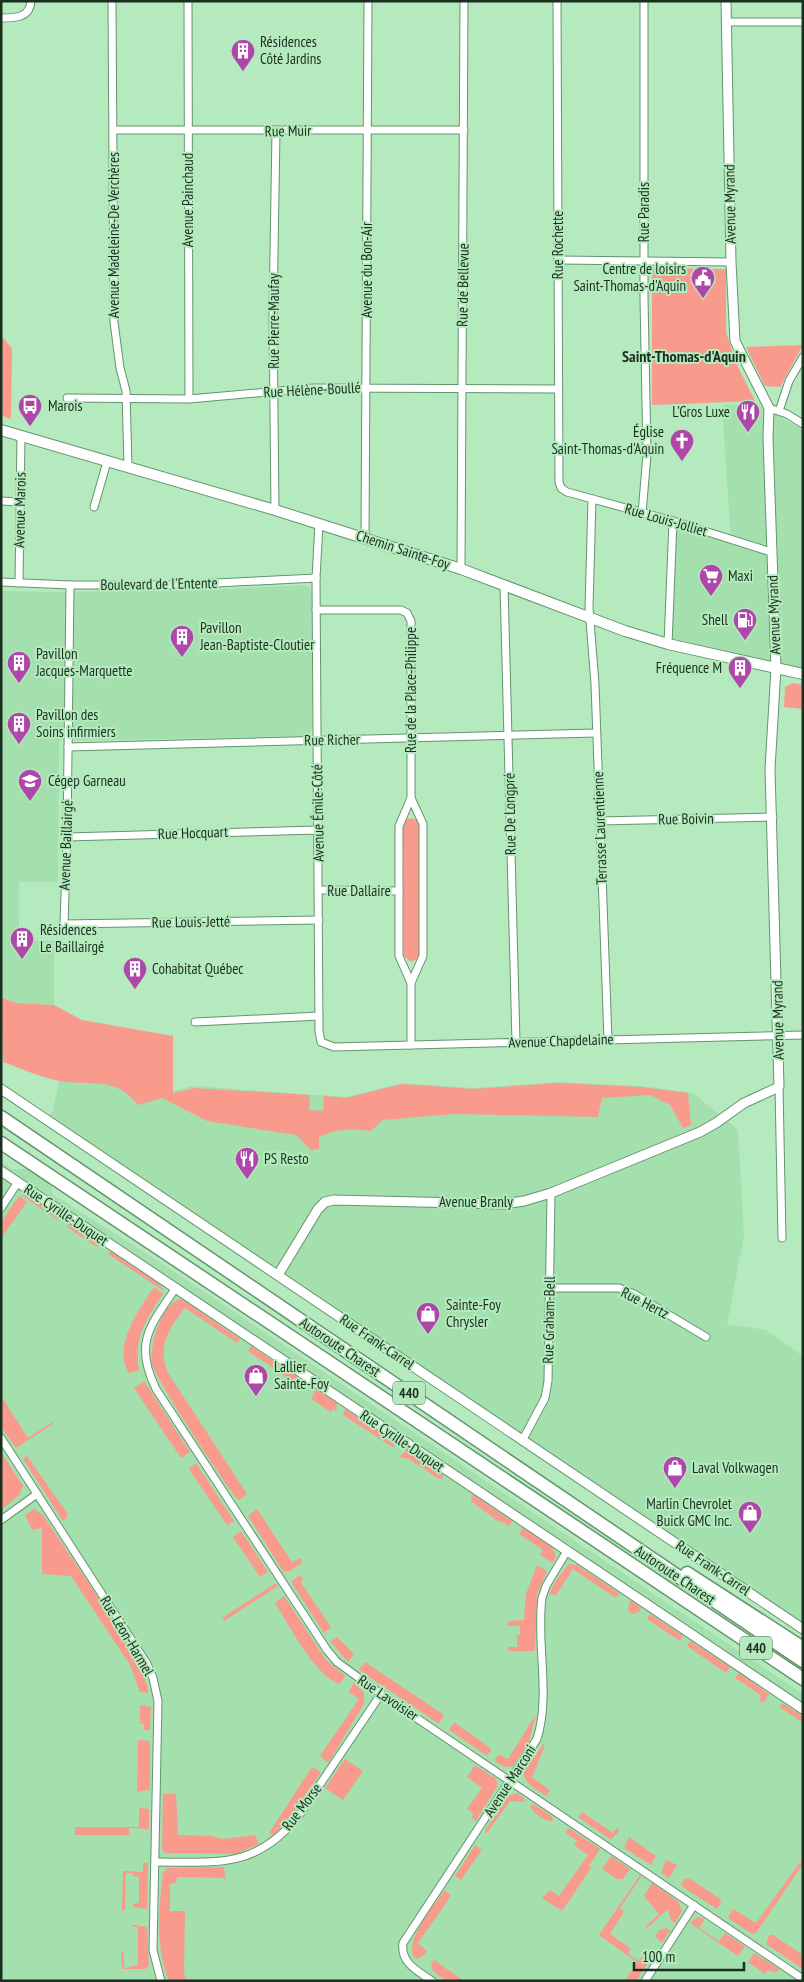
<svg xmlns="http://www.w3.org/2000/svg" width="804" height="1982" font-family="'PT Sans Narrow',sans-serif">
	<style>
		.built { fill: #a4dfae }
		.green { fill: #f99b8c }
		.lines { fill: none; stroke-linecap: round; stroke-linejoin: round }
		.minor-casing { stroke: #63956d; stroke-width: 9 }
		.tertiary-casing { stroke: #63956d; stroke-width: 11 }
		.secondary-casing { stroke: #63956d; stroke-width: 12 }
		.motorway-casing { stroke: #63956d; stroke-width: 15 }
		.minor { stroke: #fff; stroke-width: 7 }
		.tertiary { stroke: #fff; stroke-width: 9 }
		.secondary { stroke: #fff; stroke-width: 10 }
		.motorway { stroke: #fff; stroke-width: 12 }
		.labels { text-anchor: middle; stroke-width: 4; stroke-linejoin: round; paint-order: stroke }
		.shield { fill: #b5eabe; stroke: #48674f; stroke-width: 1 }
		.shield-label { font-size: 14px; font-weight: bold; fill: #1a2f1f }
		.poi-label { font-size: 15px; fill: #1a2f1f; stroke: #b5eabe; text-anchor: start }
		.street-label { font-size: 15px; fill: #1a2f1f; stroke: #b5eabe }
		.neighbourhood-label { font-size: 16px; font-weight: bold; fill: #1a2f1f; stroke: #b5eabe }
	</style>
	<rect width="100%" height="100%" fill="#b5eabe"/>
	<g class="built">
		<polygon points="757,404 803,430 803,674 668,644 673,521 731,540 722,405"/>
		<polygon points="304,585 309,587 312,592 312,729 309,734 304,736 59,741 58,882 19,882 19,940 54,941 54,1005 16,1003 1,996 1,591 60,592 212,590"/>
		<polygon points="69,1052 174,1091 193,1086 346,1097 403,1083 474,1088 557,1082 641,1086 693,1093 738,1130 744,1236 727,1324 766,1330 803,1356 803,1630 279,1269 46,1121 53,1111 59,1081"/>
		<polygon points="1,1162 12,1169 52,1169 52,1194 163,1264 803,1694 803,1981 1,1981"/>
	</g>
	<g class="green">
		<polygon points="652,268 726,269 726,332 736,363 755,401 652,405"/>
		<polygon points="1,336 12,348 11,419 1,415"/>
		<polygon points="803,345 780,387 765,386 746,347"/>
		<polygon points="793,683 803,685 803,709 784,707 785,687"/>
		<polygon points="411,818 417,820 419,825 419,953 417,959 411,962 404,956 403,827 406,820"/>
		<path d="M 1,997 L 16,1003 L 54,1005 L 82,1020 L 173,1036 L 173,1093 L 194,1088 L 310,1095 L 309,1110 L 323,1111 L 324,1096 L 346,1098 L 402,1084 L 473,1089 L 558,1083 L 641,1087 L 688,1093 L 691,1125 L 683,1128 L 670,1105 L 650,1095 L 602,1098 L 598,1117 L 455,1114 L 383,1120 L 371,1131 C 352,1128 336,1129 319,1137 L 319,1149 L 311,1150 L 296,1135 L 207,1121 L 162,1098 L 138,1105 C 113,1073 88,1088 55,1080 C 37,1076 20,1068 3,1062 Z"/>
		<polygon points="25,1194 59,1216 57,1219 21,1195"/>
		<polygon points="19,1196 27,1202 1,1238 1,1222"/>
		<polygon points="69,1223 100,1244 97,1247 67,1227"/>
		<polygon points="110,1251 161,1285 164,1291 108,1254"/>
		<path d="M 154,1287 L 163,1294 C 145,1321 134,1336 139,1370 L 129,1373 C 112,1347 139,1309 154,1287 Z"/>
		<path d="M 179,1299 L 183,1300 L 240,1339 L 237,1343 L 185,1308 C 169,1328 157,1347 168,1373 L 247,1494 L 239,1500 C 229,1492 154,1376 152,1364 C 149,1346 161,1306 179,1299 Z"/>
		<polygon points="251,1346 301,1379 295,1383 248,1351"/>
		<polygon points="144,1381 190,1452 181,1458 134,1388"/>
		<polygon points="316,1389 337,1403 336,1411 334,1409 331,1412 311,1399"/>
		<polygon points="1,1396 28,1438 53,1422 53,1424 16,1448 1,1427"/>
		<polygon points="345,1409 394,1441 394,1448 343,1415"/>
		<polygon points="407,1450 443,1475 443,1478 439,1479 409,1459 399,1457"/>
		<polygon points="1,1452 23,1486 19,1495 1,1510"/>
		<polygon points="27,1456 67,1513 67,1518 63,1521 23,1459"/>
		<polygon points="196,1463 234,1521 227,1525 189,1469"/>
		<polygon points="472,1494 512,1521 509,1526 500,1521 499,1522 471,1501"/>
		<path d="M 34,1509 L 43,1515 C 59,1540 153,1673 148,1693 L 140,1692 L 130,1665 L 71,1576 L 42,1574 L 42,1528 L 32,1530 L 25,1515 Z"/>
		<polygon points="257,1509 292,1562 300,1558 303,1562 290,1571 283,1571 248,1516"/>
		<polygon points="523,1528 552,1547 556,1556 553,1563 540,1555 543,1550 519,1534"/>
		<polygon points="241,1531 268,1572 260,1577 233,1537"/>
		<polygon points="569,1564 577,1565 619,1593 616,1598 573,1569 556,1595 549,1594 555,1582"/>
		<polygon points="537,1565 547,1571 537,1594 535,1651 508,1651 508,1647 517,1647 517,1635 520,1635 520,1626 508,1626 508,1621 524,1620 526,1594"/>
		<polygon points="300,1575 303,1579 301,1583 331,1627 324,1633 291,1582"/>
		<polygon points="276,1583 278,1586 224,1621 222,1618"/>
		<path d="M 284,1596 L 326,1660 L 345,1676 L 340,1684 C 315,1677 289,1624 275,1603 Z"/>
		<polygon points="630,1600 641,1608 639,1612 633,1614 628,1611"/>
		<polygon points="650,1614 683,1636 680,1641 647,1619"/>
		<polygon points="337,1637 354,1654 348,1662 330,1641"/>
		<polygon points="690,1641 730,1667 726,1673 687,1646"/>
		<polygon points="365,1662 444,1715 439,1724 359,1670"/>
		<polygon points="739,1673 769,1694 763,1703 759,1700 761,1698 759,1694 735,1678"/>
		<polygon points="354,1682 364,1693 364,1704 328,1763 320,1756 359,1699 349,1692"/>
		<polygon points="782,1703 803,1716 803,1723 780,1707"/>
		<polygon points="140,1705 151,1707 150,1730 144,1730 144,1724 140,1723"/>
		<polygon points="536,1714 529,1742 513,1766 505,1767 496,1762 495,1758 499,1755 508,1759"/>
		<polygon points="454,1722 490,1748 491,1752 486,1755 449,1730"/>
		<polygon points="138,1740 150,1741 150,1790 137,1792"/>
		<path d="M 543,1744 L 545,1746 L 532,1777 L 550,1790 L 546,1796 C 538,1790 523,1784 524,1772 Z"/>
		<polygon points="345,1759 363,1771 343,1800 325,1788"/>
		<polygon points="475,1765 495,1778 498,1785 476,1821 472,1818 473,1813 467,1809 482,1788 467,1777"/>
		<polygon points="312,1767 321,1772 291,1817 273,1835 269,1833"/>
		<polygon points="517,1793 524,1798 525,1802 510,1801 486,1834 485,1830 508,1796"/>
		<polygon points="163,1794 176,1794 178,1835 212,1836 223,1839 255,1835 259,1844 236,1854 165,1853 162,1849"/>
		<path d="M 533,1804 L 552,1816 L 553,1821 C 545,1822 533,1813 530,1806 Z"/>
		<polygon points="139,1808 149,1809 149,1829 129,1828 129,1835 75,1835 75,1827 139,1827"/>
		<polygon points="582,1812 613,1833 617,1828 620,1830 611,1840 578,1817"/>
		<polygon points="569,1828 600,1849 589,1866 591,1868 562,1911 542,1898 550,1890 559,1896 588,1855 574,1845 577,1841 565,1832"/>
		<polygon points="629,1837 656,1856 651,1865 624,1848"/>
		<polygon points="475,1845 482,1850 461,1880 455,1876"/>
		<polygon points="611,1856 630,1869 623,1879 617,1879 602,1869"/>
		<polygon points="666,1860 677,1865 669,1878 661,1873"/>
		<polygon points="800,1862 803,1864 756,1933 752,1934 728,1918 733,1909 756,1923"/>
		<polygon points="143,1863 148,1863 147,1909 133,1907 133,1904 139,1903 139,1877 133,1876 133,1873 126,1873 125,1909 122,1911 123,1871 143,1872"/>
		<path d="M 224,1867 L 226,1884 L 224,1878 L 177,1877 L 176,1883 L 170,1884 L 170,1911 L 185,1911 L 184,1973 L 187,1981 L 169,1981 C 155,1948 159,1907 163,1872 L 168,1868 Z"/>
		<polygon points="640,1875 641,1877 620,1908 624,1912 610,1934 631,1949 628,1954 639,1961 646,1951 653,1955 636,1981 625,1981 637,1962 599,1935"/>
		<polygon points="689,1878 720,1899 721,1903 717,1909 681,1886 684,1879"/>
		<polygon points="652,1883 678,1901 682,1911 675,1923 671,1920 668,1909 646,1929 646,1926 659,1914 644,1896"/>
		<path d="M 445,1890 L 451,1896 L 418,1943 L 427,1951 L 422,1957 L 416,1959 C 401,1944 435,1904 445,1890 Z"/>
		<polygon points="697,1917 705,1919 699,1928 719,1941 725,1933 745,1946 738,1956 690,1923"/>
		<polygon points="133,1925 147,1927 149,1966 145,1969 122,1969 121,1952 124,1951 124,1968 138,1965 138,1927 132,1927"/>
		<polygon points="667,1928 670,1931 662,1943 655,1936 660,1930"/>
		<polygon points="769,1935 773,1935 803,1955 803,1969 766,1944"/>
		<polygon points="754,1953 779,1969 776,1973 768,1970 765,1974 748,1962"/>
		<polygon points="434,1960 464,1981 447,1981 433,1971 431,1964"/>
	</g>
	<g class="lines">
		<defs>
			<g id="minor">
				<polyline points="112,1 114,322 120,368 126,391 128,467"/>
				<polyline points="188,1 189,399"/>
				<polyline points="557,1 559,482 561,488 567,492 673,521 771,552"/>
				<path d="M 1,18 C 15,18 30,18 31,1"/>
				<polyline points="726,22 803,22"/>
				<polyline points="113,130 464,130"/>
				<polyline points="558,260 731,262"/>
				<polyline points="67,398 189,399 314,388 557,389"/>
				<polyline points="769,408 787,414 803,424"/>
				<polyline points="779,411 789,381 803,357"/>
				<polyline points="592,499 589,608 595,684 608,1039"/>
				<polyline points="1,501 19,502"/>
				<polyline points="94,507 107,462"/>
				<polyline points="275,510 273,314 276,131"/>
				<polyline points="642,513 647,455 644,298 644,1"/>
				<polyline points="319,524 316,578 319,1031 321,1042 334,1047 803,1035"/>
				<polyline points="365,539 368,1"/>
				<polyline points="461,569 464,1"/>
				<polyline points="1,582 70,585 177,585 316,578"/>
				<polyline points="19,583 21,436"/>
				<polyline points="70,585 67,837 64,924 319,920"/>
				<polyline points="504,586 516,1042"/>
				<polyline points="316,610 401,610 407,613 411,621 411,798 399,826 399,956 411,983"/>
				<polyline points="668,644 673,521"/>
				<polyline points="68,747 596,733"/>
				<polyline points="600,821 773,817"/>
				<polyline points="67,837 319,830"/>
				<polyline points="319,890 399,891"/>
				<polyline points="195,1022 319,1016"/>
				<polyline points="411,1045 411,983 423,956 423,824 411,798"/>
				<polyline points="779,1087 782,1238"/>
				<polyline points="1,1208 18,1182"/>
				<polyline points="550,1288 619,1288 634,1294 706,1337"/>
				<path d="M 175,1289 C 149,1327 134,1344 156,1389 L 327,1650 L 337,1662 L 381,1694 L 803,1979"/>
				<polyline points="1,1438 147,1664 153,1678 158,1701 153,1950 161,1981"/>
				<polyline points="522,1441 545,1398 548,1381 551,1193"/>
				<polyline points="1,1520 37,1494"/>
				<path d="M 156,1862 C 218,1862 257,1869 300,1814 L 381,1694"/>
				<path d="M 432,1981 C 418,1971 400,1963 403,1943 L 537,1739 C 551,1694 536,1644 542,1598 L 546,1586 L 567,1551"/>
				<polyline points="645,1981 694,1905"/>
			</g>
			<g id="tertiary">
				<polyline points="1,1089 803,1629"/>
				<polyline points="1,1171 803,1709"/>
				<polyline points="278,1275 318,1209 325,1202 334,1200 504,1204 524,1201 551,1193 700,1132 716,1123 744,1103 779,1087 770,769 776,668 768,438 769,408 735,341 731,262 726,1"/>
			</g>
			<polyline id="secondary" points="1,430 275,510 461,569 625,631 668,644 803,674"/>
			<g id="motorway">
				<polyline points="1,1117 803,1661"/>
				<polyline points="1,1143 803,1679"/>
				<polyline points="687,1573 803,1648"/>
			</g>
		</defs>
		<use href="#minor" class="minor-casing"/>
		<use href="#tertiary" class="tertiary-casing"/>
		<use href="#secondary" class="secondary-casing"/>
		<use href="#motorway" class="motorway-casing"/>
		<use href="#minor" class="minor"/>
		<use href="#tertiary" class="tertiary"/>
		<use href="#secondary" class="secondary"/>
		<use href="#motorway" class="motorway"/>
	</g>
	<defs>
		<symbol id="building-pin" viewBox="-11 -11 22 30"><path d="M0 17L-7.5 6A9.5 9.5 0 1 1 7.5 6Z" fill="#af46a9" stroke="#b5eabe"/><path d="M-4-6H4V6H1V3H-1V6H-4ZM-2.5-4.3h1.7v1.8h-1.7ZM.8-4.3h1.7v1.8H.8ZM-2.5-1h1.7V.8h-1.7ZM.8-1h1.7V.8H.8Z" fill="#fff"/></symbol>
		<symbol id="civic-pin" viewBox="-11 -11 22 30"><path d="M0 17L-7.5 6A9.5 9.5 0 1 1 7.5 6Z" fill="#af46a9" stroke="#b5eabe"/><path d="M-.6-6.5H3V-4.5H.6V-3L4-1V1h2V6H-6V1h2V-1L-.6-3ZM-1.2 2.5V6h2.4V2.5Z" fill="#fff"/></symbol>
		<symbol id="bus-pin" viewBox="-11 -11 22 30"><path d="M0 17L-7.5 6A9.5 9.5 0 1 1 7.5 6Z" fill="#af46a9" stroke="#b5eabe"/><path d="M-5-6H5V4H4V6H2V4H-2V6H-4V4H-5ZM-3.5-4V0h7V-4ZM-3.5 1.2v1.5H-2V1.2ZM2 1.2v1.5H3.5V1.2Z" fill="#fff"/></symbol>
		<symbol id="restaurant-pin" viewBox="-11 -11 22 30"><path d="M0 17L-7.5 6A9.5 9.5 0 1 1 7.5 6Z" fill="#af46a9" stroke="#b5eabe"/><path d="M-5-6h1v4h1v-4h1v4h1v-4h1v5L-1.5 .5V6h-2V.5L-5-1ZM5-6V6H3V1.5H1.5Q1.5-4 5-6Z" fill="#fff"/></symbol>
		<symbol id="church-pin" viewBox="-11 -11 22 30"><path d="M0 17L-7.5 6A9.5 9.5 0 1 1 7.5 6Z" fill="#af46a9" stroke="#b5eabe"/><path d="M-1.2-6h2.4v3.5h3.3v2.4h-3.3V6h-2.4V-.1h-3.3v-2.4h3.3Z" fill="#fff"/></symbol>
		<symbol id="supermarket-pin" viewBox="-11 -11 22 30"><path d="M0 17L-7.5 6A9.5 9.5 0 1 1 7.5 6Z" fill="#af46a9" stroke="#b5eabe"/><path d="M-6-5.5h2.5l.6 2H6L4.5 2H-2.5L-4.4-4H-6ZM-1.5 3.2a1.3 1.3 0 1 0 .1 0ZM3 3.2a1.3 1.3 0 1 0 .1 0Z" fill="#fff"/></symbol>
		<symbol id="fuel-pin" viewBox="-11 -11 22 30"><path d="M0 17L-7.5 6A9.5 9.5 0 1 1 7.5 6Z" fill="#af46a9" stroke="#b5eabe"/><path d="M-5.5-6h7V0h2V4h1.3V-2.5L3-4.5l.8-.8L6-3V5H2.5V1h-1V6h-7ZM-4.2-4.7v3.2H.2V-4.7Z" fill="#fff"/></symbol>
		<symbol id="university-pin" viewBox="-11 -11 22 30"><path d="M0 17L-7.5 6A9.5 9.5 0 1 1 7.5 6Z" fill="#af46a9" stroke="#b5eabe"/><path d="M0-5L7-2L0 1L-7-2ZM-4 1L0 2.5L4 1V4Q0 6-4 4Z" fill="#fff"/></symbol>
		<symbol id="shop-pin" viewBox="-11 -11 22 30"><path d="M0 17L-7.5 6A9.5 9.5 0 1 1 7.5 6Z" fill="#af46a9" stroke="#b5eabe"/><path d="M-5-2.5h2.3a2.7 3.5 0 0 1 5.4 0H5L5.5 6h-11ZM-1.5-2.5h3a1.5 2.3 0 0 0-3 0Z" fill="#fff"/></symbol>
	</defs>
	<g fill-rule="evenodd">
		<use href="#building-pin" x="229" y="37" width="28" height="38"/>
		<use href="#civic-pin" x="689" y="264" width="28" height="38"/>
		<use href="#bus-pin" x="16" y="392" width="28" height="38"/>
		<use href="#restaurant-pin" x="734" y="398" width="28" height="38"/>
		<use href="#church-pin" x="668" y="427" width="28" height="38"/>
		<use href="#supermarket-pin" x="697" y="562" width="28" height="38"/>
		<use href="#fuel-pin" x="731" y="606" width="28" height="38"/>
		<use href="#building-pin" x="168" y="623" width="28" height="38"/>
		<use href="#building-pin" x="5" y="649" width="28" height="38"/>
		<use href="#building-pin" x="726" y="654" width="28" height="38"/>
		<use href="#building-pin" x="5" y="710" width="28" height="38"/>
		<use href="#university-pin" x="16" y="767" width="28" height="38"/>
		<use href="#building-pin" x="8" y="925" width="28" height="38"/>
		<use href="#building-pin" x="121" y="955" width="28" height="38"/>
		<use href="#restaurant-pin" x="233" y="1145" width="28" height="38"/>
		<use href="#shop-pin" x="414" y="1300" width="28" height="38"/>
		<use href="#shop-pin" x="242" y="1362" width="28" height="38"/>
		<use href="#shop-pin" x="661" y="1454" width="28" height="38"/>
		<use href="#shop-pin" x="736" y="1499" width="28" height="38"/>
	</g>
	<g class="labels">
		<g class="shield">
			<rect x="393" y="1381.5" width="32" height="23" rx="4"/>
			<rect x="740" y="1636.5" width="32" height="23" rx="4"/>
		</g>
		<g class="shield-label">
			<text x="409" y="1398">440</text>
			<text x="756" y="1653">440</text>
		</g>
		<g class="poi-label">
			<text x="260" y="47">Résidences<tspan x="260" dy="17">Côté Jardins</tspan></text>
			<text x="686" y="274" text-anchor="end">Centre de loisirs<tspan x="686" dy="17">Saint-Thomas-d'Aquin</tspan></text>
			<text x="48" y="411">Marois</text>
			<text x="730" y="417" text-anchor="end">L'Gros Luxe</text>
			<text x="664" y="437" text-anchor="end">Église<tspan x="664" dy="17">Saint-Thomas-d'Aquin</tspan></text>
			<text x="728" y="581">Maxi</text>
			<text x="728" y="625" text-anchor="end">Shell</text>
			<text x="200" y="633">Pavillon<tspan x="200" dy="17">Jean-Baptiste-Cloutier</tspan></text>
			<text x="36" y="659">Pavillon<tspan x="36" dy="17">Jacques-Marquette</tspan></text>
			<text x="722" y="673" text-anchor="end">Fréquence M</text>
			<text x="36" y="720">Pavillon des<tspan x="36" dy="17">Soins infirmiers</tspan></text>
			<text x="48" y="786">Cégep Garneau</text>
			<text x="40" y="935">Résidences<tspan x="40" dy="17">Le Baillairgé</tspan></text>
			<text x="152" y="974">Cohabitat Québec</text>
			<text x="264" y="1164">PS Resto</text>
			<text x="446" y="1310">Sainte-Foy<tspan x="446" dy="17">Chrysler</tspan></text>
			<text x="274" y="1372">Lallier<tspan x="274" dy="17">Sainte-Foy</tspan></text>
			<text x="692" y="1473">Laval Volkwagen</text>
			<text x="732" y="1509" text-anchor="end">Marlin Chevrolet<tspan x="732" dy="17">Buick GMC Inc.</tspan></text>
		</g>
		<g class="street-label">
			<text transform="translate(288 131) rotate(-1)" y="5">Rue Muir</text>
			<text transform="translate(188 200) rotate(-90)" y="5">Avenue Painchaud</text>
			<text transform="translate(730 204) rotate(-91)" y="5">Avenue Myrand</text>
			<text transform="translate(644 212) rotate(-90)" y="5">Rue Paradis</text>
			<text transform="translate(114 235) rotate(-90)" y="5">Avenue Madeleine-De Verchères</text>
			<text transform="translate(558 245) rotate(-90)" y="5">Rue Rochette</text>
			<text transform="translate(367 270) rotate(-90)" y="5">Avenue du Bon-Air</text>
			<text transform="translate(463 285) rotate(-89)" y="5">Rue de Bellevue</text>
			<text transform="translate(274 321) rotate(-90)" y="5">Rue Pierre-Maufay</text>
			<text transform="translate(312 390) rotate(-3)" y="5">Rue Hélène-Boullé</text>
			<text transform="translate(20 510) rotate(-89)" y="5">Avenue Marois</text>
			<text transform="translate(666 520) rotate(16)" y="5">Rue Louis-Jolliet</text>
			<text transform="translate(403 550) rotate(18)" y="5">Chemin Sainte-Foy</text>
			<text transform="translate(159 584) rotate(-1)" y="5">Boulevard de l'Entente</text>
			<text transform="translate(774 615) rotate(-92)" y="5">Avenue Myrand</text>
			<text transform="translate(411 690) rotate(-90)" y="5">Rue de la Place-Philippe</text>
			<text transform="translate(332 740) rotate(-1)" y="5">Rue Richer</text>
			<text transform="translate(318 813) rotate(-91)" y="5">Avenue Émile-Côté</text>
			<text transform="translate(510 814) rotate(-91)" y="5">Rue De Longpré</text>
			<text transform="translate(686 819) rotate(-1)" y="5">Rue Boivin</text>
			<text transform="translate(600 828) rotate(-92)" y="5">Terrasse Laurentienne</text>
			<text transform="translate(193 833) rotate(-2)" y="5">Rue Hocquart</text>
			<text transform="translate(66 845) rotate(-88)" y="5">Avenue Baillairgé</text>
			<text x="359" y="896">Rue Dallaire</text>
			<text transform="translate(191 922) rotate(-1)" y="5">Rue Louis-Jetté</text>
			<text transform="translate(778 1020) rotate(-91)" y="5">Avenue Myrand</text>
			<text transform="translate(561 1041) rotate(-2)" y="5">Avenue Chapdelaine</text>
			<text x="476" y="1207">Avenue Branly</text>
			<text transform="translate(66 1215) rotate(34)" y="5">Rue Cyrille-Duquet</text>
			<text transform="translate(645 1303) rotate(27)" y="5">Rue Hertz</text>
			<text transform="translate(549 1320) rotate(-89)" y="5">Rue Graham-Bell</text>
			<text transform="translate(377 1342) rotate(34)" y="5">Rue Frank-Carrel</text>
			<text transform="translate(340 1347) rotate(34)" y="5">Autoroute Charest</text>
			<text transform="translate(402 1441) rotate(34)" y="5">Rue Cyrille-Duquet</text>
			<text transform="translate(713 1568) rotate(34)" y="5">Rue Frank-Carrel</text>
			<text transform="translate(675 1575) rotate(34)" y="5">Autoroute Charest</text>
			<text transform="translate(127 1636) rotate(59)" y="5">Rue Léon-Harmel</text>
			<text transform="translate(388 1698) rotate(34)" y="5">Rue Lavoisier</text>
			<text transform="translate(510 1781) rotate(-57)" y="5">Avenue Marconi</text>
			<text transform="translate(302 1807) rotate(-53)" y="5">Rue Morse</text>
		</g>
		<g class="neighbourhood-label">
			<text x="684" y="362">Saint-Thomas-d'Aquin</text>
		</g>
	</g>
	<rect width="804" height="1982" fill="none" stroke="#1a2f1f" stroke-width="5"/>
	<path d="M634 1962v8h110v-8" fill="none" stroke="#1a2f1f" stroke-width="2.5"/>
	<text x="642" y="1962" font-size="15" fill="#1a2f1f" stroke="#b5eabe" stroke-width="4" paint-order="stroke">100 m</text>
</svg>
